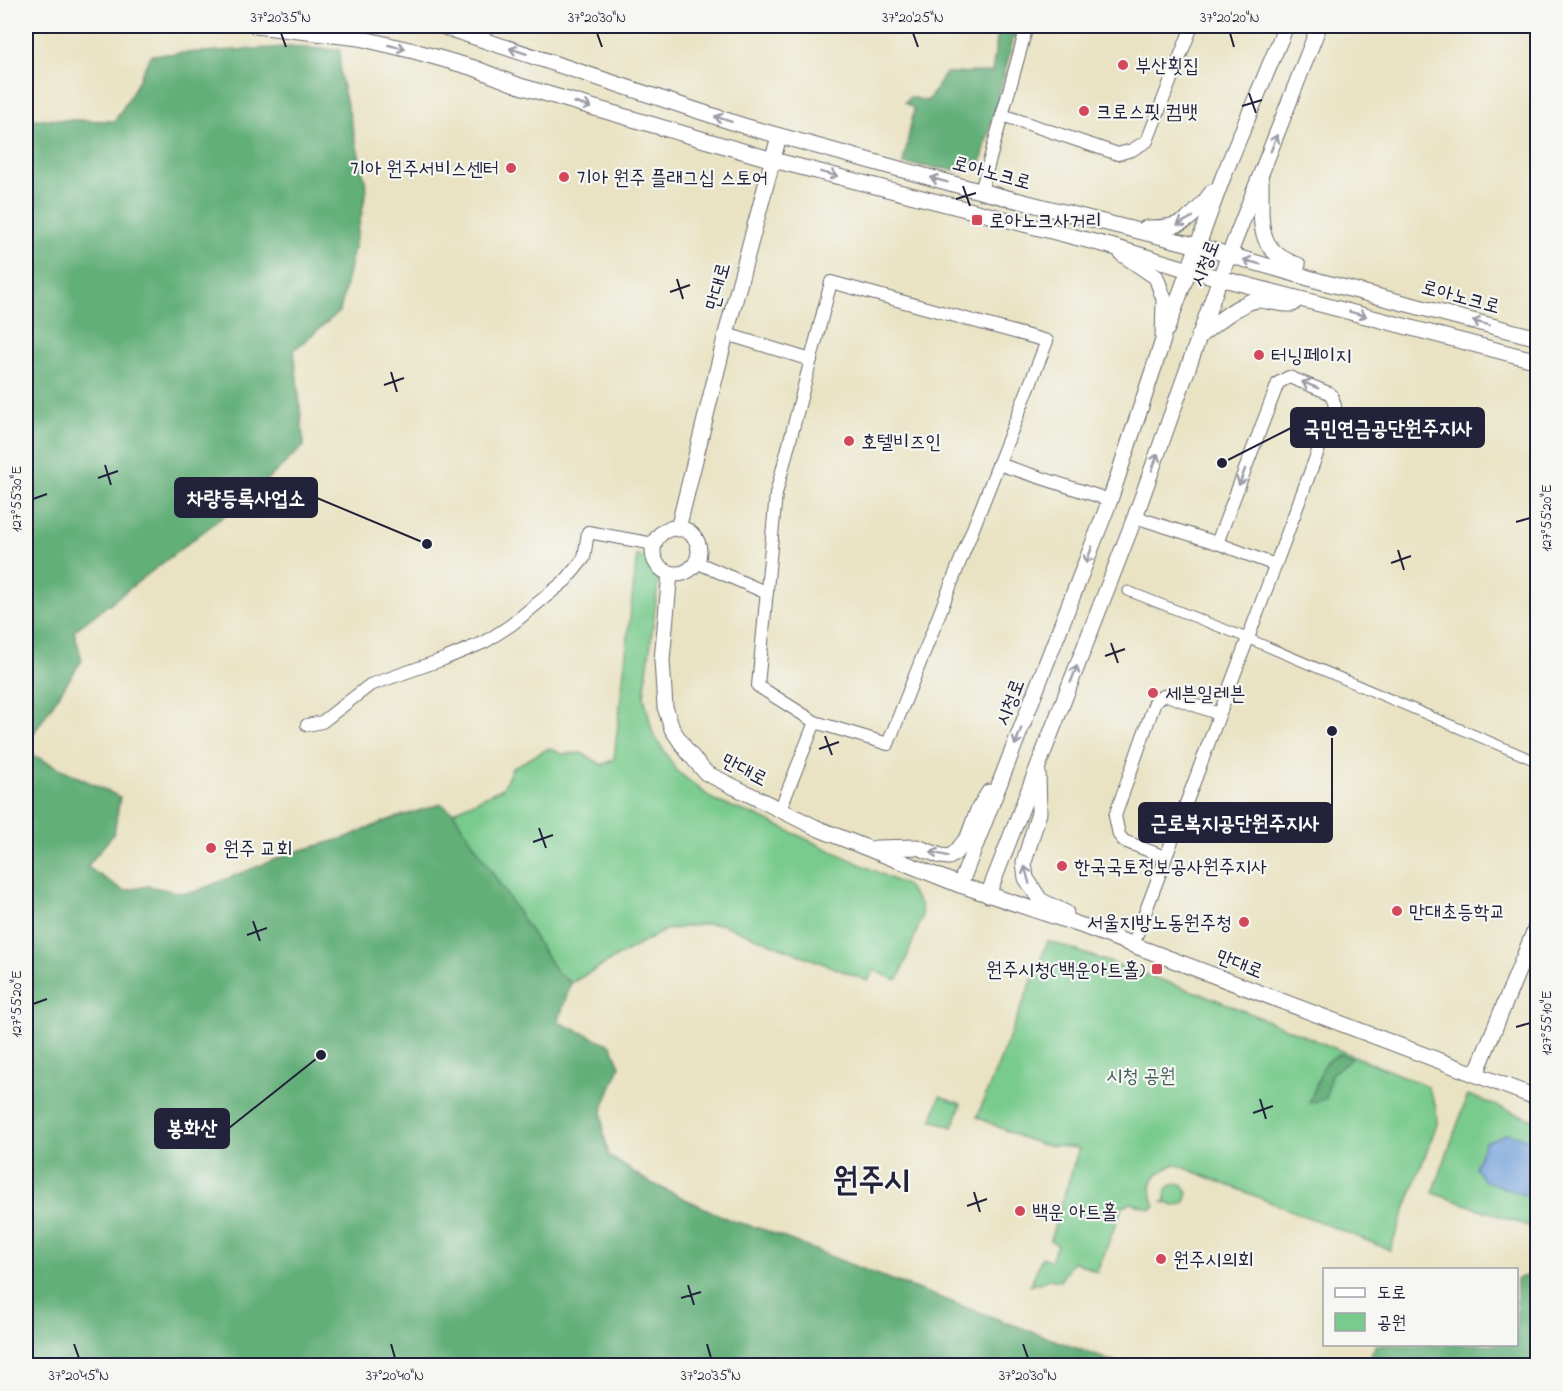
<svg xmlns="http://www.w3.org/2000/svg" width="1563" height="1391" font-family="'Indie Flower','Poor Story',sans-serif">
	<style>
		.green { fill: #79cb8d; stroke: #4e7664; stroke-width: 1.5 }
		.forest { fill: #62af78; stroke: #42685a; stroke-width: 1.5 }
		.water { fill: #709ed9; stroke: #49608a; stroke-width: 1.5 }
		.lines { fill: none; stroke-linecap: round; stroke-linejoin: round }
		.pedestrian-casing { stroke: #68666b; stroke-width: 11 }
		.minor-casing { stroke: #68666b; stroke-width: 14 }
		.tertiary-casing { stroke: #68666b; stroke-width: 17 }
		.pedestrian { stroke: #fff; stroke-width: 9 }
		.minor { stroke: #fff; stroke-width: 12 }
		.tertiary { stroke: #fff; stroke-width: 15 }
		.oneway { stroke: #9c9ca7 }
		.ticks { fill: none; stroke: #22223b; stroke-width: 2 }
		.poi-dot { fill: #d1495b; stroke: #f6f6f2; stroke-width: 2 }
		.labels { text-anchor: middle; stroke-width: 4.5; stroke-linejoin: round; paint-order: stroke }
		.poi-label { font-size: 20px; fill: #22223b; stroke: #f6f6f2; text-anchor: start }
		.street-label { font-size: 20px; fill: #22223b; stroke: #f6f6f2 }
		.park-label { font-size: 20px; fill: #405d58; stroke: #f6f6f2 }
		.town-label { font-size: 32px; font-weight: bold; fill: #22223b; stroke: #f6f6f2 }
		.leader { fill: none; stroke: #22223b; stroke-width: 2 }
		.callout-dot { fill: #22223b; stroke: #f6f6f2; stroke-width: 2 }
		.callout { fill: #22223b; stroke: #22223b; stroke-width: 2 }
		.callout-label { font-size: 21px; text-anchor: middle; font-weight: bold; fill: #fff }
		.neatline { fill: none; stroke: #22223b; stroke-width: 2 }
		.ticks-label { font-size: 15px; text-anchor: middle; fill: #22223b }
	</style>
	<rect width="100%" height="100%" fill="#f6f6f2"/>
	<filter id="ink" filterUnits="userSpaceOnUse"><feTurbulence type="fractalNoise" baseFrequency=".0167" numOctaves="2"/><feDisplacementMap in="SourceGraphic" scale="12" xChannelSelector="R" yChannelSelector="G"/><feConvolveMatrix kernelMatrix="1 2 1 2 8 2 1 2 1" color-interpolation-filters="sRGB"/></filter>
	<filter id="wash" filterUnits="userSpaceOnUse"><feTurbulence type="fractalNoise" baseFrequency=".008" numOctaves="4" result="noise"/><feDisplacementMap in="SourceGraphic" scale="24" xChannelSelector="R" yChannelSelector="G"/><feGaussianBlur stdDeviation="1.35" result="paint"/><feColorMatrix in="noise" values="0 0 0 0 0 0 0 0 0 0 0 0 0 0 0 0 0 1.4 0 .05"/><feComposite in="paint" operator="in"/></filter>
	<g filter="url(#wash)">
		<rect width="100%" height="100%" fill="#e9e3c3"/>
		<g class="green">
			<polygon points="637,555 655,561 660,568 644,697 653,734 677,771 715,801 755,815 907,886 921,906 922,917 899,978 895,980 874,970 868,981 721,924 703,924 665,930 571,983 556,971 453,812 503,788 512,768 549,748 562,754 582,753 602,765 614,759"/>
			<path d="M 1048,941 L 1210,997 L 1427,1086 L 1436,1107 L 1437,1124 L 1390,1250 L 1175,1164 C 1152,1175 1146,1181 1155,1207 L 1151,1209 L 1132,1203 L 1123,1206 L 1097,1272 L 1073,1261 L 1060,1281 L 1049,1279 L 1030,1286 L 1042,1257 L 1051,1261 L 1057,1245 L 1050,1240 L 1079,1148 L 1043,1145 L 1020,1137 L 977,1117 Z"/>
			<polygon points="1468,1095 1537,1121 1537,1229 1433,1193"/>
			<polygon points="940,1096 961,1104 953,1127 932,1120"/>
			<polygon points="1176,1183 1183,1185 1188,1192 1185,1203 1174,1206 1161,1201 1167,1202 1165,1195 1167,1188"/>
		</g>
		<g class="forest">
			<polygon points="999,26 1017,26 980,166 965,171 903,164 914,109 905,102 910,97 928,101 946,73 992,72"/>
			<polygon points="287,47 340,50 340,75 367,189 340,311 294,350 304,446 246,499 74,631 82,660 26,745 26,119 115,121 131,95 151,55"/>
			<polygon points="26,752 120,797 114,833 87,867 124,891 148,886 181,893 194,892 291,853 345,838 388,820 441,804 453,812 556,971 571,983 558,1022 611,1045 620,1066 602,1111 604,1135 609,1156 647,1181 730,1220 765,1230 857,1267 1122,1365 26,1365"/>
			<polygon points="1339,1054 1352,1058 1331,1074 1326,1099 1309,1103 1325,1063"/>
			<polygon points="1537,1272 1537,1365 1365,1365 1376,1345 1516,1344 1517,1279"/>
		</g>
		<polygon class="water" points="1508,1133 1537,1142 1537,1200 1483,1180 1475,1167 1485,1142"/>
	</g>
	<g filter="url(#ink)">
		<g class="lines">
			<defs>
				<polyline id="pedestrian" points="1128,591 1247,638 1538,762"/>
				<g id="minor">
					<polyline points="1002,115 1118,154 1132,150 1147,141 1192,26"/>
					<polyline points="981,191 1027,26"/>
					<polyline points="726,334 811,360"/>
					<polyline points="998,464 1110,500"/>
					<polyline points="1135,517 1217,543 1275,565"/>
					<polyline points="696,562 767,593"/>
					<polyline points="307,725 322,722 370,685 444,659 485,642 511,625 566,580 584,558 588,532 654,544"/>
					<polyline points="780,810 815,722 888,744 1047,341 831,282 776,494 758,686 815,722"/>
					<polyline points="1165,857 1124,841 1119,835 1115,816 1155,702 1161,697 1167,695 1219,714"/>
					<polyline points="1133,945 1335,406 1332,396 1329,393 1289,377 1278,383 1217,543"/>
				</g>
				<g id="tertiary">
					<polyline points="256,26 359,38 414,51 474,68 520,86 773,160 1110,246 1189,270 1538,361"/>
					<polyline points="441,26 744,126 968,188 1198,246 1319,281 1538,338"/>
					<path d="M 1261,181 C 1262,220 1254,251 1298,265"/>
					<path d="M 1146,228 C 1183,229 1191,220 1212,192"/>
					<polyline points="1167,329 1223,177 1286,26"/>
					<path d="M 1199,336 C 1213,326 1243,299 1260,300 C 1271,301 1281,305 1293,304"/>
					<circle cx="676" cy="551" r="23"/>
					<polyline points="678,529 726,334 779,136"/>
					<polyline points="670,573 662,660 665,707 672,729 687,751 706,773 819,829 960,885 1083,926 1538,1098"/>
					<polyline points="1038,773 1039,813 1024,862 1026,878 1040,900 1066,913"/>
					<polyline points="876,848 917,847 941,856 949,857 955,853 968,837 978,810 989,792"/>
					<polyline points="960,885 1110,500 1163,340 1164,299 1156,277 1122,254"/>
					<polyline points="988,895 1135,517 1220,278 1319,26"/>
					<polyline points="1476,1074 1538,922"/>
				</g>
			</defs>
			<use href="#pedestrian" class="pedestrian-casing"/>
			<use href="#minor" class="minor-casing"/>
			<use href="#tertiary" class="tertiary-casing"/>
			<use href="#pedestrian" class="pedestrian"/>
			<use href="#minor" class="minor"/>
			<use href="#tertiary" class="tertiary"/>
		</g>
		<defs><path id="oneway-shaft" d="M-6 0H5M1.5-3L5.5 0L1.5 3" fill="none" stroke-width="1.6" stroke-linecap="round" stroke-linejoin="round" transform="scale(1.5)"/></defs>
		<g class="oneway">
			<use href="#oneway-shaft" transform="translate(397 47) rotate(13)"/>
			<use href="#oneway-shaft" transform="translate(518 51) rotate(-162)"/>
			<use href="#oneway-shaft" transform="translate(583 105) rotate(16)"/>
			<use href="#oneway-shaft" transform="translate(723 119) rotate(-162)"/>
			<use href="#oneway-shaft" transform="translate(1274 143) rotate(-69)"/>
			<use href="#oneway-shaft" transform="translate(829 174) rotate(14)"/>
			<use href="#oneway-shaft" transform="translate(939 180) rotate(-165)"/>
			<use href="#oneway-shaft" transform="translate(1185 221) rotate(152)"/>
			<use href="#oneway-shaft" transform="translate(1252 262) rotate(-165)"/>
			<use href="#oneway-shaft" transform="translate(1358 314) rotate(15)"/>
			<use href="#oneway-shaft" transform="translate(1481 323) rotate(-165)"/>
			<use href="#oneway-shaft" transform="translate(1310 385) rotate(-158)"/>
			<use href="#oneway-shaft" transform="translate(1155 462) rotate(-71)"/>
			<use href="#oneway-shaft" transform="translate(1242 477) rotate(111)"/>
			<use href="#oneway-shaft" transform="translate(1089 555) rotate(111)"/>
			<use href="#oneway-shaft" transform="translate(1074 674) rotate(-69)"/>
			<use href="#oneway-shaft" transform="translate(1018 737) rotate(111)"/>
			<use href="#oneway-shaft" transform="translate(939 854) rotate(-166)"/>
			<use href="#oneway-shaft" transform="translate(1027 875) rotate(-105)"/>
		</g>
	</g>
	<path class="ticks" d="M 281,33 L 286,47M 597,33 L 602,47M 913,33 L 918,47M 1230,33 L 1234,47M 1249,93 L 1256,113M 1242,106 L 1262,100M 963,186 L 970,206M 956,199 L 976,193M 677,279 L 683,299M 670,292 L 690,285M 391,372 L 397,392M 384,385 L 404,378M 105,465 L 111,485M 98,478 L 118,471M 33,499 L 47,494M 1516,522 L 1530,518M 1398,550 L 1404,570M 1391,563 L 1411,556M 1111,643 L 1118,663M 1105,656 L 1125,649M 825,736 L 832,755M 819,749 L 839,742M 539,828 L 546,848M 533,842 L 553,835M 253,921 L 260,941M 247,935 L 267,928M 33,1004 L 47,999M 1516,1027 L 1530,1023M 1260,1099 L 1266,1119M 1253,1113 L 1273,1106M 974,1192 L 980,1212M 967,1206 L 987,1199M 688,1285 L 694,1305M 681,1298 L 701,1292M 74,1344 L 79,1358M 391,1344 L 395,1358M 707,1344 L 711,1358M 1023,1344 L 1028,1358"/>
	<g class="poi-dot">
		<circle cx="1123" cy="65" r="6"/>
		<circle cx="1084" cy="111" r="6"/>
		<circle cx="511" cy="168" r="6"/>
		<circle cx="564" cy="177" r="6"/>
		<rect x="971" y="214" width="12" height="12" rx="3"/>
		<circle cx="1259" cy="355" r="6"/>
		<circle cx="849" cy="441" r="6"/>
		<circle cx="1153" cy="693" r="6"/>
		<circle cx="211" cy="848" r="6"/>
		<circle cx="1062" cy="866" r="6"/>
		<circle cx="1397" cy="911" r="6"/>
		<circle cx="1244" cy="922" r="6"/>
		<rect x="1151" y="963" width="12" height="12" rx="3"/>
		<circle cx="1020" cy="1211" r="6"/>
		<circle cx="1161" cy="1259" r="6"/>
	</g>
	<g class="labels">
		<g class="poi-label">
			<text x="1135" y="72">부산횟집</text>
			<text x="1096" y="118">크로스핏 컴뱃</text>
			<text x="499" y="175" text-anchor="end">기아 원주서비스센터</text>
			<text x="576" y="184">기아 원주 플래그십 스토어</text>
			<text x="989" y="227">로아노크사거리</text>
			<text x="1271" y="362">터닝페이지</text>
			<text x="861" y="448">호텔비즈인</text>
			<text x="1165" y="700">세븐일레븐</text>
			<text x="223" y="855">원주 교회</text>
			<text x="1074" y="873">한국국토정보공사원주지사</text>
			<text x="1409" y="918">만대초등학교</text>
			<text x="1232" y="929" text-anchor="end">서울지방노동원주청</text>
			<text x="1145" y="976" text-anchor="end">원주시청(백운아트홀)</text>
			<text x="1032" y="1218">백운 아트홀</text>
			<text x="1173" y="1266">원주시의회</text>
		</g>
		<g class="street-label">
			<text transform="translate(992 172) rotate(15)" y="7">로아노크로</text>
			<text transform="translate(1204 263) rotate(-69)" y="7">시청로</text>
			<text transform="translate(717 286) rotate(-75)" y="7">만대로</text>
			<text transform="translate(1461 296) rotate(15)" y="7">로아노크로</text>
			<text transform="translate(1009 702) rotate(-69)" y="7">시청로</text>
			<text transform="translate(745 769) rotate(27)" y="7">만대로</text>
			<text transform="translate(1240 963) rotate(21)" y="7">만대로</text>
		</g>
		<g class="park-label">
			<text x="1141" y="1082">시청 공원</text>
		</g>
		<g class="town-label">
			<text x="871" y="1190">원주시</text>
		</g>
	</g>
	<path class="leader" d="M1222 463L1291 428M427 544L317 498M1332 731L1332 822M321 1055L229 1128"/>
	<g class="callout-dot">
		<circle cx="1222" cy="463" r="6"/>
		<circle cx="427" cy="544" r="6"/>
		<circle cx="1332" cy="731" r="6"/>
		<circle cx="321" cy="1055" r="6"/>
	</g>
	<g class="callout">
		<rect x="1291" y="408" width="193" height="39" rx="6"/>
		<rect x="175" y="478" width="142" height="39" rx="6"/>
		<rect x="1139" y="803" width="193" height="39" rx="6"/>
		<rect x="155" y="1109" width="74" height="39" rx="6"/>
	</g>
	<g class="callout-label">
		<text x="1388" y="435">국민연금공단원주지사</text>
		<text x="246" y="505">차량등록사업소</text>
		<text x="1235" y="830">근로복지공단원주지사</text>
		<text x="192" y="1135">봉화산</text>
	</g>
	<rect width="1563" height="1391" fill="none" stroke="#f6f6f2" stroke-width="66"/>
	<rect x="1323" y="1268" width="195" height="78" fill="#f6f6f2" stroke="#a1a1a9" stroke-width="1.5"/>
	<rect x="1335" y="1288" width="30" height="9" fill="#ffffff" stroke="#a1a1a9" stroke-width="1.5"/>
	<text x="1377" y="1298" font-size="18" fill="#22223b">도로</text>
	<rect x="1335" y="1313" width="30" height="18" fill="#79cb8d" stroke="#a1a1a9" stroke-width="1.5"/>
	<text x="1377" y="1328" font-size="18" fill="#22223b">공원</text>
	<rect x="33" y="33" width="1497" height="1325" class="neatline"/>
	<g class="ticks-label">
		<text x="281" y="22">37°20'35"N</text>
		<text x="597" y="22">37°20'30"N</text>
		<text x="913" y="22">37°20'25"N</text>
		<text x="1230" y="22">37°20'20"N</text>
		<text transform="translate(16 499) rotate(-90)" y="5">127°55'30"E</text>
		<text transform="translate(1546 518) rotate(-90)" y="5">127°55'20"E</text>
		<text transform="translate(16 1004) rotate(-90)" y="5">127°55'20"E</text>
		<text transform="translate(1546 1023) rotate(-90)" y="5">127°55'10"E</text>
		<text x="79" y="1380">37°20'45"N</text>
		<text x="395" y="1380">37°20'40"N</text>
		<text x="711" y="1380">37°20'35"N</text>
		<text x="1028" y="1380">37°20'30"N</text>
	</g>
</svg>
